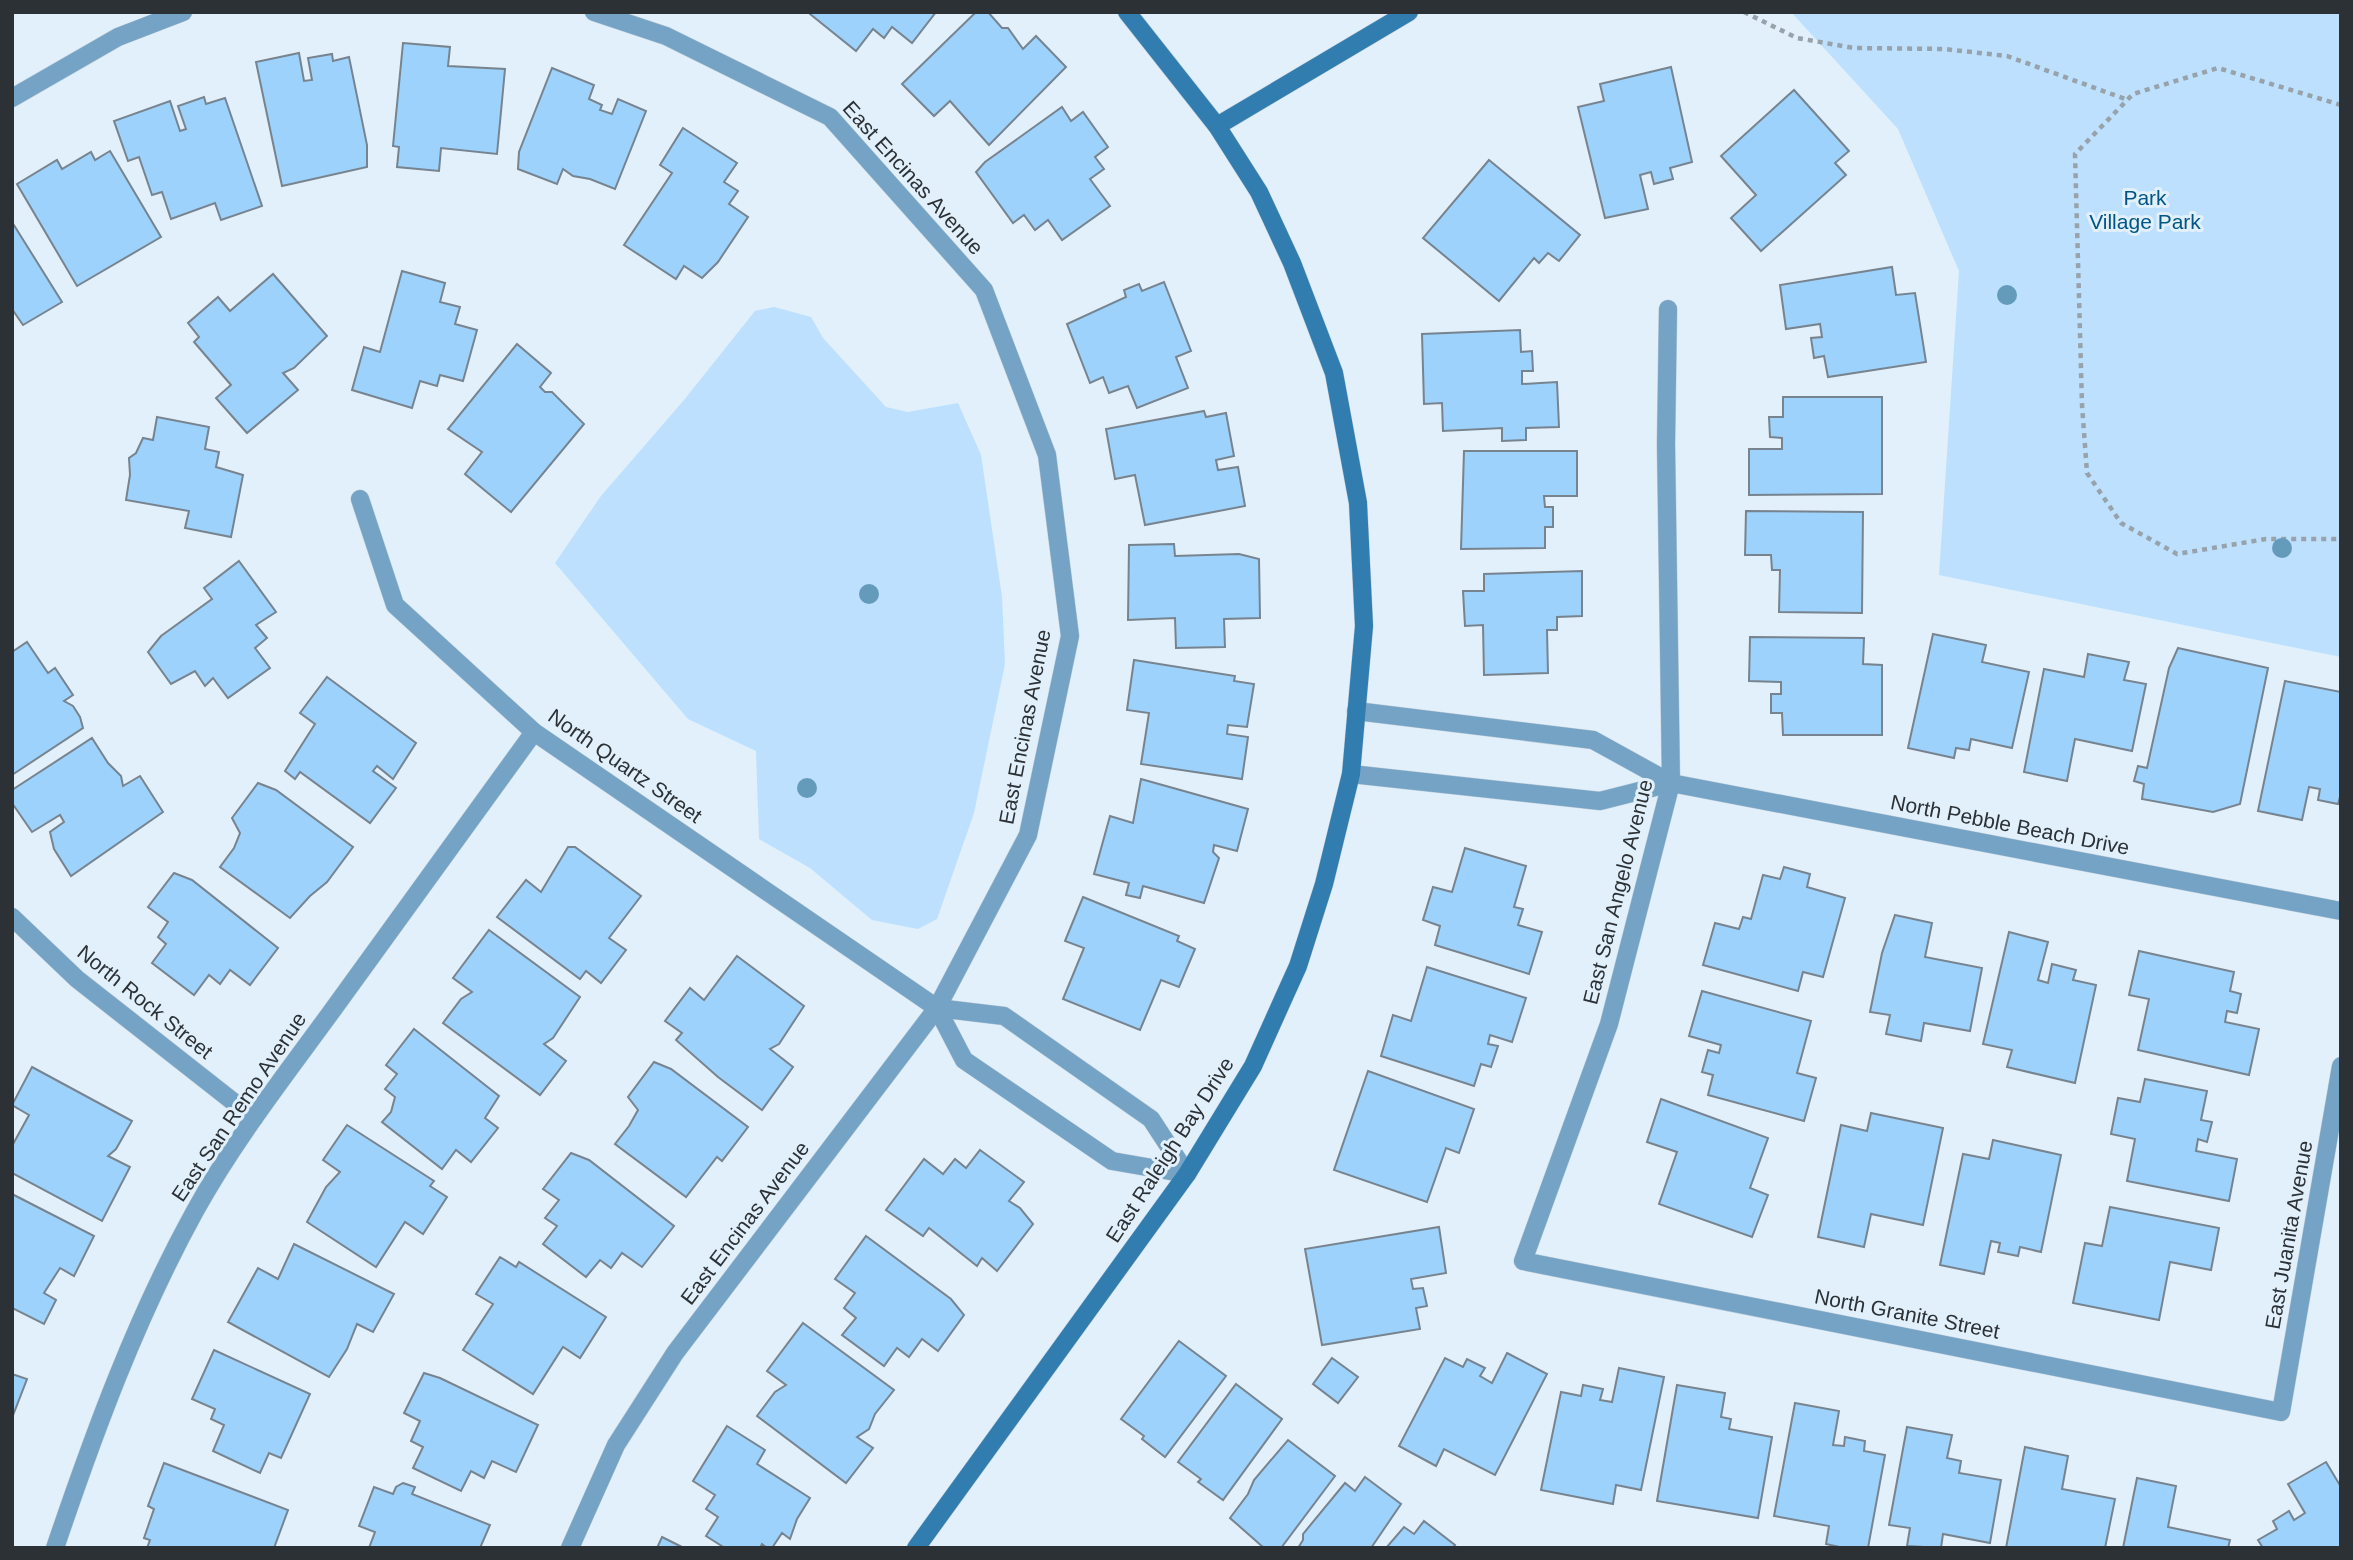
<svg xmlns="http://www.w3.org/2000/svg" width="2353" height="1560" font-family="Helvetica,sans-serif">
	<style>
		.green { fill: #bce0fd }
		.building { fill: #9dd2fc; stroke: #77848f; stroke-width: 2 }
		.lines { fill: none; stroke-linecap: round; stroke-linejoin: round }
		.street-casing { stroke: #c0ced8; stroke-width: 19 }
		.secondary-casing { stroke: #c0ced8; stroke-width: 19 }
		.path { stroke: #97a2aa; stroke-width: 4.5; stroke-dasharray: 5 5; stroke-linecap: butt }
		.street { stroke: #75a3c6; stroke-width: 18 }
		.secondary { stroke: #317db0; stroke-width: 18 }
		.tree { fill: #659bba }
		.labels { text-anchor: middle; stroke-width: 6; stroke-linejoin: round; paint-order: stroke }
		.street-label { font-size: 21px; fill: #2c3136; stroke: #e1f0fb }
		.park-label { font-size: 21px; fill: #005685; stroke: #e1f0fb }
	</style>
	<rect width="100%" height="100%" fill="#e1f0fb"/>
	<g class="green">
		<polygon points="1791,12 2341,12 2341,657 1939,575 1959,271 1898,129"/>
		<polygon points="774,307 811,317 823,338 886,407 908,412 958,403 981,455 1002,597 1005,664 974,813 937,919 918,929 872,920 810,868 759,839 756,751 688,719 555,563 601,496 684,400 755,311"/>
	</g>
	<g class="building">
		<polygon points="811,12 936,12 912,43 892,27 884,38 873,29 856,51 810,14"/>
		<polygon points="976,12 988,12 1002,28 1008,28 1023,49 1036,36 1066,67 989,145 950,101 934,116 902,84"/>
		<polygon points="403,43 450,47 448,66 505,69 497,154 441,148 439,171 397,167 399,147 393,146"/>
		<polygon points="299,53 304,81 312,80 308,58 332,54 333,61 349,57 367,145 367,167 282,186 256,62"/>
		<polygon points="1671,67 1692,162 1670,168 1673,179 1654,184 1651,172 1640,175 1648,209 1605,218 1578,107 1604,101 1600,84"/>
		<polygon points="552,68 594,85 589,99 602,105 600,110 612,114 618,99 646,111 615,189 590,179 573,176 563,169 557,184 518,169 519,152"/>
		<polygon points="1794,90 1849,151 1835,163 1846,175 1761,251 1731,218 1756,195 1721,156"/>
		<polygon points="204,97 206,104 225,98 262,206 221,220 215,203 171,219 162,192 152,195 139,157 128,161 114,121 170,101 180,131 186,129 178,106"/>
		<polygon points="1062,107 1071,121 1083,112 1108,147 1095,157 1104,169 1090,179 1110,206 1062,240 1048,220 1035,230 1024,215 1013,223 976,172 985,162"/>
		<polygon points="683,128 737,163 724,182 738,191 729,204 748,217 718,262 702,278 684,266 676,279 624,245 672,173 660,165"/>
		<polygon points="110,151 161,237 77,286 17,184 57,160 62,169 91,152 95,160"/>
		<polygon points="1489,160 1580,235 1559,261 1548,253 1539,263 1534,258 1499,301 1423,238"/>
		<polygon points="12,222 62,302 23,325 12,309"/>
		<polygon points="1892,267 1896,295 1915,293 1926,362 1828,377 1824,356 1814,358 1811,338 1822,337 1820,324 1786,329 1780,285"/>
		<polygon points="402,271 445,283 440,302 460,307 455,324 477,330 463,381 440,375 437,386 420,381 412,408 352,390 364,347 380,352"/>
		<polygon points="273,274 327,336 294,368 283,373 298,390 247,433 216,398 231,385 194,342 199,337 188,323 218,297 230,311"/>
		<polygon points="1164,282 1191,351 1176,357 1188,388 1137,408 1128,386 1109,393 1103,377 1090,383 1067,324 1126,297 1124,290 1139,284 1142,291"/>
		<polygon points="1520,330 1521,352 1532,351 1533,371 1522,371 1522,384 1557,382 1559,427 1526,428 1526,440 1502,441 1502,428 1443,431 1442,403 1424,404 1422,334"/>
		<polygon points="517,344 551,373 540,387 545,392 552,392 584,424 511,512 465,474 482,452 448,429"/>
		<polygon points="1783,397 1882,397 1882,494 1749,495 1749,449 1782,449 1782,438 1770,437 1769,417 1783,417"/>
		<polygon points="1204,411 1206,417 1226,413 1234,456 1216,460 1218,470 1238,467 1245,506 1145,525 1135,475 1115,479 1106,429"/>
		<polygon points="157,417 209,427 205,449 219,452 216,467 243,475 231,537 185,528 189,511 126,500 130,475 129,458 136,453 143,438 153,440"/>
		<polygon points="1464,451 1577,451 1577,496 1544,496 1545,507 1553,507 1553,527 1545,527 1545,548 1461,549"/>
		<polygon points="1746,511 1863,512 1862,613 1779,612 1780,570 1772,570 1771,555 1745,555"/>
		<polygon points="1174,544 1175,556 1239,554 1259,559 1260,618 1224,619 1225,647 1176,648 1175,618 1128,620 1129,545"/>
		<polygon points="239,561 276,612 256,625 267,638 255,648 270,668 228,698 213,678 205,686 195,671 171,684 148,652 161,636 212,599 204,588"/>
		<polygon points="1582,571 1582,616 1557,617 1557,630 1547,630 1548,673 1484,675 1483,625 1465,626 1463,591 1484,591 1484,574"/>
		<polygon points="1933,634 1986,645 1982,662 2029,672 2012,748 1971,739 1969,750 1956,748 1954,758 1908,748"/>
		<polygon points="1750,637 1864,638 1863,664 1882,665 1882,735 1783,735 1782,713 1771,713 1771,694 1781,694 1781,682 1749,681"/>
		<polygon points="27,642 48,673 55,668 73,695 64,701 73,706 80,717 83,728 12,775 12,652"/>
		<polygon points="2178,648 2268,668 2240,804 2213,812 2142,799 2144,784 2134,781 2138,766 2147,768 2169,668"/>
		<polygon points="2088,654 2129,662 2124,680 2146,684 2132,751 2075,739 2067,781 2024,772 2044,669 2084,677"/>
		<polygon points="1134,660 1235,676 1234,681 1254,684 1247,727 1228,725 1227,734 1248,737 1242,779 1141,764 1149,713 1127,710"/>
		<polygon points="327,677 416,743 393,779 377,766 373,771 396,788 370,823 300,772 295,779 285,771 315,724 300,713"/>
		<polygon points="2285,681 2341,692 2341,793 2338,804 2318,800 2320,789 2309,787 2302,820 2258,811"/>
		<polygon points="92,738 108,763 121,776 123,786 140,776 163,812 71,876 54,849 50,832 64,822 60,815 32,832 12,803 12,790"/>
		<polygon points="1141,779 1248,809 1237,851 1214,845 1213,852 1219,858 1204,903 1143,886 1140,898 1126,895 1129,883 1094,874 1110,816 1133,823"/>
		<polygon points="258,783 276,790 353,847 327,882 310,896 290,918 220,867 234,848 240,833 232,818"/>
		<polygon points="568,847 575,847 641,896 609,938 626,950 601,983 586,971 580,979 497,917 526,880 541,892"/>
		<polygon points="1465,848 1526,866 1514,907 1523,909 1518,925 1542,932 1529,974 1435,945 1440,926 1423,920 1433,887 1452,892"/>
		<polygon points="1784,867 1810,874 1807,887 1845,898 1823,977 1803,972 1798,991 1703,965 1715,923 1739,929 1743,917 1751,919 1763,875 1780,879"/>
		<polygon points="174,873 192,880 278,948 250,985 230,970 220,984 209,975 194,995 152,963 166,944 158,937 168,922 148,907"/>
		<polygon points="1083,897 1179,936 1177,941 1195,949 1179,987 1161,980 1140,1030 1063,999 1084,948 1065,941"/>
		<polygon points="1895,915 1932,923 1925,957 1982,968 1970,1031 1924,1023 1921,1041 1886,1034 1890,1015 1870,1012 1882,953"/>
		<polygon points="489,930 580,997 553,1038 544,1044 566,1061 540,1095 443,1023 461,999 472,992 453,978"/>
		<polygon points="2009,932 2048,942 2038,980 2048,983 2052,964 2076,970 2073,980 2096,985 2075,1083 2007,1067 2012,1050 1983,1044"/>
		<polygon points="2139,951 2234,972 2230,991 2241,994 2237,1013 2227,1011 2225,1022 2259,1029 2249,1075 2138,1050 2149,999 2129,995"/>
		<polygon points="737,956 804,1006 779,1044 770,1049 793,1067 762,1110 718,1077 676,1040 682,1033 665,1021 690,988 704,1000"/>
		<polygon points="1427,967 1526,998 1512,1042 1490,1035 1488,1044 1498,1046 1491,1067 1481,1064 1474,1086 1381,1056 1393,1015 1411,1021"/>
		<polygon points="1702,991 1811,1021 1797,1073 1816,1078 1804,1121 1708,1095 1713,1075 1702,1072 1708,1050 1719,1053 1721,1045 1689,1036"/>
		<polygon points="414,1029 499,1096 485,1118 498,1128 471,1162 456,1150 442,1169 382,1122 391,1112 395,1097 385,1089 397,1074 386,1065"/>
		<polygon points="654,1062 671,1069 748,1127 722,1161 717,1157 686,1197 615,1144 629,1126 638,1110 628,1097"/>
		<polygon points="32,1067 132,1121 116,1149 108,1156 130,1167 102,1221 12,1173 12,1146 29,1115 12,1105"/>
		<polygon points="1368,1071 1474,1109 1459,1153 1446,1148 1427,1202 1334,1170"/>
		<polygon points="2145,1079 2207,1091 2201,1120 2212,1122 2207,1142 2198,1139 2196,1151 2237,1159 2229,1201 2127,1181 2135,1139 2111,1134 2118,1098 2140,1102"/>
		<polygon points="1661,1099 1768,1138 1750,1188 1768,1195 1752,1237 1659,1204 1677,1152 1647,1142"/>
		<polygon points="1871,1113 1943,1128 1923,1225 1871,1214 1864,1247 1818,1237 1841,1125 1867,1131"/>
		<polygon points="347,1125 434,1181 430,1186 447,1197 423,1234 405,1222 376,1267 307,1222 326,1187 340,1172 323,1160"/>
		<polygon points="1993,1140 2061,1155 2041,1252 2020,1247 2018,1256 1998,1252 2000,1243 1991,1241 1984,1274 1940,1265 1963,1154 1989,1159"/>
		<polygon points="980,1150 1024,1182 1009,1201 1020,1208 1033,1224 997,1271 982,1258 977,1266 929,1228 923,1236 886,1210 924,1159 943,1174 955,1159 966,1168"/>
		<polygon points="571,1153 589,1160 674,1226 642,1267 622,1253 611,1268 600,1260 586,1277 543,1244 557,1226 545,1218 559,1200 543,1189"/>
		<polygon points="12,1194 94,1236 74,1276 60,1268 44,1293 56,1300 44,1324 12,1308"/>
		<polygon points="2110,1207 2219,1228 2211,1270 2170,1262 2159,1320 2073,1303 2085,1243 2102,1246"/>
		<polygon points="1439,1227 1446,1273 1411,1279 1413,1289 1423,1288 1427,1306 1416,1308 1420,1329 1322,1345 1305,1249"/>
		<polygon points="866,1236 951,1299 964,1315 938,1351 922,1339 909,1357 897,1348 884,1366 842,1335 856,1318 844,1308 855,1293 835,1279"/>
		<polygon points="294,1244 394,1294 373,1332 357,1324 347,1349 329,1377 228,1322 258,1268 278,1279"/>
		<polygon points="500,1257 516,1267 519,1262 606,1317 580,1358 563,1347 533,1394 463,1350 493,1304 476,1294"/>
		<polygon points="803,1323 894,1390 875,1414 869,1429 857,1437 873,1448 846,1483 757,1416 775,1392 786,1385 767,1371"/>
		<polygon points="1179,1341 1226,1376 1165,1457 1142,1439 1144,1436 1121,1419"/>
		<polygon points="214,1350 310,1394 281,1458 269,1453 260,1473 213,1451 224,1425 211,1419 215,1409 192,1399"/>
		<polygon points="1507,1353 1547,1374 1495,1475 1444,1449 1436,1466 1399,1446 1445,1358 1463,1367 1467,1359 1485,1368 1480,1376 1492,1383"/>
		<polygon points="1332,1358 1358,1377 1338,1403 1313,1384"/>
		<polygon points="1619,1368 1664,1377 1641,1490 1616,1485 1613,1504 1541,1490 1561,1392 1581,1396 1583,1385 1603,1389 1600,1400 1612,1402"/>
		<polygon points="424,1373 440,1378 538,1425 516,1472 492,1461 484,1478 471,1471 461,1491 413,1468 423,1447 411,1441 420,1421 404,1413"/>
		<polygon points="12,1374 27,1379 12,1418"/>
		<polygon points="1236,1384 1282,1419 1223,1500 1198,1482 1201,1479 1178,1462"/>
		<polygon points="1677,1385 1725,1393 1721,1417 1731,1419 1729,1429 1772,1437 1758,1518 1657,1501"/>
		<polygon points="1795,1403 1839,1411 1833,1445 1844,1446 1845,1437 1865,1441 1864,1451 1885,1455 1868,1548 1844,1548 1826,1544 1829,1526 1774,1516"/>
		<polygon points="727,1426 765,1450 757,1464 810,1498 797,1519 790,1539 782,1533 772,1548 767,1548 762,1544 760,1548 725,1548 706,1536 718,1517 706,1509 715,1495 693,1481"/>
		<polygon points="1907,1427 1952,1435 1947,1458 1961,1461 1959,1473 2001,1480 1990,1543 1943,1534 1941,1548 1907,1546 1910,1528 1889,1525"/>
		<polygon points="1288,1440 1335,1476 1281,1548 1264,1548 1230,1518 1248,1494 1254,1480"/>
		<polygon points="2025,1447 2068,1456 2062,1489 2115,1499 2105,1548 2006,1548"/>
		<polygon points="2326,1462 2341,1487 2341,1548 2263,1548 2258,1540 2277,1529 2273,1521 2289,1511 2294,1520 2305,1513 2288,1484"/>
		<polygon points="164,1463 288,1510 274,1548 147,1548 150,1540 144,1538 154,1509 148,1506"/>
		<polygon points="1365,1477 1401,1504 1371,1548 1298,1548 1303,1540 1303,1534 1345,1483 1355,1491"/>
		<polygon points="2137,1478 2176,1486 2168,1527 2230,1540 2228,1548 2123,1548"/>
		<polygon points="403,1483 415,1487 412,1494 490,1525 480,1548 369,1548 375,1532 359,1526 374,1487 393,1494 396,1487"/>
		<polygon points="1424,1521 1455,1545 1453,1548 1386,1548 1404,1527 1414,1534"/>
		<polygon points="662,1537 684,1548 657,1548"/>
	</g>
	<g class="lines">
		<defs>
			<g id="street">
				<polyline points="12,98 118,37 183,12"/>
				<polyline points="1668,309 1666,444 1671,783 1609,1024 1523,1261 2281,1412 2341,1066"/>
				<polyline points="360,499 395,605 534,732 937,1008 1004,1016 1151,1119 1187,1174"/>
				<polyline points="1356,711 1593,740 1671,783 2341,911"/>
				<polyline points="1351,774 1600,801 1671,783"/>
				<polyline points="12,917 77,979 254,1118"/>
				<polyline points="937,1008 964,1060 1112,1161 1187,1174"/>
				<path d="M 55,1548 C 94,1433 136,1318 195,1211 C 233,1142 283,1078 329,1015 C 397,920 466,826 534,732"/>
				<polyline points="570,1548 616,1445 675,1353 937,1008 1028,835 1070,636 1047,455 984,290 830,117 666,36 594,12"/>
			</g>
			<g id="secondary">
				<polyline points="1217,126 1409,12"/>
				<polyline points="916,1548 1187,1174 1253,1066 1298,966 1324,884 1351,774 1364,626 1358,503 1334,373 1292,263 1259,192 1217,126 1127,12"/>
			</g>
		</defs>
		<use href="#street" class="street-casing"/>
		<use href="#secondary" class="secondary-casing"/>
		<g class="path">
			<polyline points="1744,12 1797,38 1854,48 1944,49 2007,56 2128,100"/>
			<polyline points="2341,105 2218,68 2133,94 2075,154 2082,405 2087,473 2121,523 2177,554 2266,539 2341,539"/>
		</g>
		<use href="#street" class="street"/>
		<use href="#secondary" class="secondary"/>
	</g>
	<g class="tree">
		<circle cx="2007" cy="295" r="10"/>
		<circle cx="2282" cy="548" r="10"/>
		<circle cx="869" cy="594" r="10"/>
		<circle cx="807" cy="788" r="10"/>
	</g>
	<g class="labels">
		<g class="street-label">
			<text transform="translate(913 178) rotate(48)" y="7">East Encinas Avenue</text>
			<text transform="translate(1025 727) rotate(-79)" y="7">East Encinas Avenue</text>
			<text transform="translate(625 766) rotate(35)" y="7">North Quartz Street</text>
			<text transform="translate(2010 825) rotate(11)" y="7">North Pebble Beach Drive</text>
			<text transform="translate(1618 892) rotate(-76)" y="7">East San Angelo Avenue</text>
			<text transform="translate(145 1002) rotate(39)" y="7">North Rock Street</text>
			<text transform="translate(239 1107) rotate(-56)" y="7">East San Remo Avenue</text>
			<text transform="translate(1170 1150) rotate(-57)" y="7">East Raleigh Bay Drive</text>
			<text transform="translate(745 1223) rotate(-53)" y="7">East Encinas Avenue</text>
			<text transform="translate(2289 1235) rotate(-80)" y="7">East Juanita Avenue</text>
			<text transform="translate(1907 1314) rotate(11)" y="7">North Granite Street</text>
		</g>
		<g class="park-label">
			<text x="2145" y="205">Park<tspan x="2145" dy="24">Village Park</tspan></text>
		</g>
	</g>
	<rect width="2353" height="1560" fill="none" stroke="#2c3136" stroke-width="28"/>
</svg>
